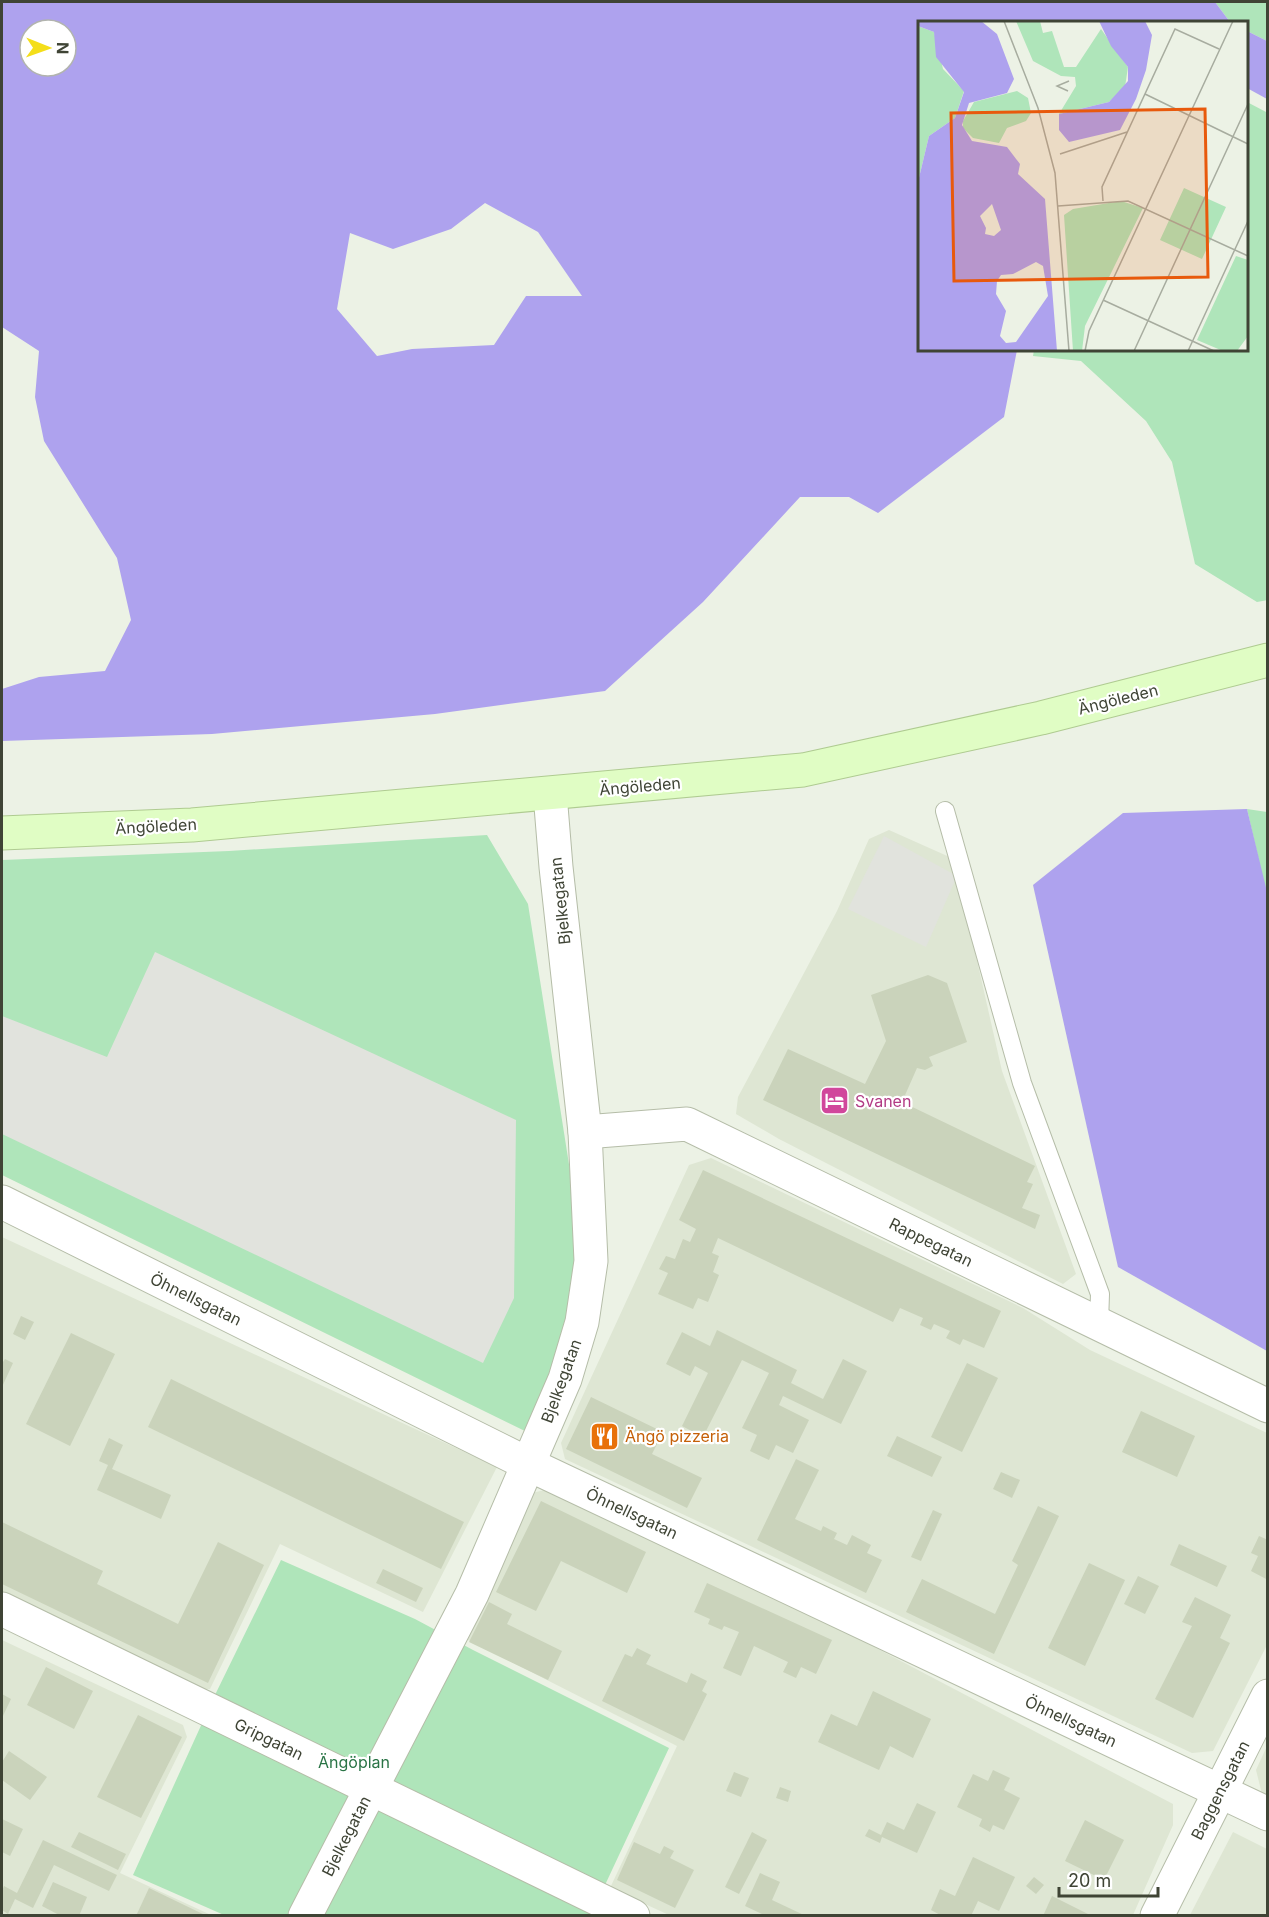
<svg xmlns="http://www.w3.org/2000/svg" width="1269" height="1917" font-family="Inter,sans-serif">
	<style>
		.residential { fill: #dee6d3 }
		.green { fill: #afe5ba }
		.parking { fill: #e1e3dd }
		.water { fill: #aea2ee; fill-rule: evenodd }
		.building { fill: #cad3bb }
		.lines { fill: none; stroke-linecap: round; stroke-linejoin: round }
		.service-casing { stroke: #b5bda8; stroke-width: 20 }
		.minor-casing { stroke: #b5bda8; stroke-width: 35 }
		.secondary-casing { stroke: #afcb91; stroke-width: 35 }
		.service { stroke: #fff; stroke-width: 18 }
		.minor { stroke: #fff; stroke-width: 33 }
		.secondary { stroke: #e0fdc4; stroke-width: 33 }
		.labels { text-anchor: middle; stroke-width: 4.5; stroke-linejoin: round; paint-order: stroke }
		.street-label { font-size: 16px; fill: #3f4435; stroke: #fff }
		.hotel-label { font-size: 16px; fill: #b23c85; stroke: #fff; text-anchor: start }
		.food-label { font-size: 16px; fill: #c56008; stroke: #fff; text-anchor: start }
		.park-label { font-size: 16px; fill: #2a7446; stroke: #fff }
		.inset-road { fill: none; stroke: #a7ac9f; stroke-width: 1.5 }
		.view { fill: #e8590c; fill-opacity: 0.15; stroke: #e8590c; stroke-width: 3 }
		.inset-edge { fill: none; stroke: #3f4435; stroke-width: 3 }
	</style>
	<rect width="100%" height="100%" fill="#ecf2e5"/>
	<g class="residential">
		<polygon points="889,830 954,859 1002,1071 1076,1274 1063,1284 779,1139 736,1114 738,1097 837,911 869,839"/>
		<polygon points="711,1158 1023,1308 1090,1350 1267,1433 1267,1645 1213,1751 1192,1753 565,1459 561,1443 689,1165"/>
		<polygon points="2,1237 497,1467 423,1612 280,1544 210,1689 203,1689 2,1595"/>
		<polygon points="549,1489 859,1639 1173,1804 1173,1825 1133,1915 669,1915 610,1888 677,1746 466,1639 532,1493"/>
		<polygon points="2,1640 183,1725 187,1737 120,1873 211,1915 2,1916"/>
		<polygon points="1267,1746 1267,1796 1262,1794 1256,1770"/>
		<polygon points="1233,1832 1267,1849 1267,1915 1190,1915"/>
	</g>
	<g class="green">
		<polygon points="1215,2 1267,2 1267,41 1247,31 1246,22 1230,22"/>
		<polygon points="1247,102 1268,113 1268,600 1257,602 1195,564 1172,462 1146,421 1081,361 1033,356 1034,350 1246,350"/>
		<polygon points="1247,809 1267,812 1267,896"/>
		<polygon points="487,835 528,904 585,1266 529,1433 2,1175 2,860 229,851"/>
		<polygon points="281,1560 415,1619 473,1650 669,1748 591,1915 224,1915 133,1875 214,1697"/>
	</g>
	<g class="parking">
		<polygon points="884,836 957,876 926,947 848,909"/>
		<polygon points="155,952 516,1120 514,1298 483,1363 2,1134 2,1016 107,1057"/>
	</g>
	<g class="water">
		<path d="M 2,2 L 1215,2 L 1230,22 L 920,22 L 920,350 L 1017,350 L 1004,417 L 878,513 L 849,497 L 800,497 L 703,602 L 605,691 L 435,714 L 212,734 L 2,741 L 2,689 L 39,677 L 105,671 L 131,620 L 117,558 L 44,441 L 35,397 L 39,351 L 2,327 ZM 30,30 L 66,30 L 66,66 L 30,66 ZM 485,203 L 538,232 L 582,296 L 526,296 L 494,345 L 412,349 L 377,356 L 337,309 L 350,233 L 393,249 L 451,229 Z"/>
		<polygon points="1247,31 1267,41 1267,99 1247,88"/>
		<polygon points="1247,809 1268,896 1267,1351 1118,1267 1033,885 1123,813"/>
	</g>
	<g class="building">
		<polygon points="928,975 947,983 967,1042 929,1057 933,1066 925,1070 917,1068 902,1102 1035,1166 1027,1182 1033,1184 1022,1208 1040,1215 1035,1229 763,1100 788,1049 865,1084 886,1041 871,995"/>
		<polygon points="703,1170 1001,1311 984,1348 963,1339 960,1345 946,1338 950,1331 934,1324 931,1330 920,1325 923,1318 900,1308 893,1322 718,1238 712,1253 719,1256 713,1272 719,1275 708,1302 698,1298 693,1309 658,1294 668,1273 659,1269 666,1256 675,1259 683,1239 690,1242 696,1229 679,1220"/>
		<polygon points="21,1316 34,1322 25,1340 13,1334"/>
		<polygon points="717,1330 797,1370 791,1383 823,1399 843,1359 867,1371 841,1424 783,1396 779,1405 809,1420 793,1453 776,1445 769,1460 750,1451 757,1435 742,1428 769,1373 742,1360 703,1437 682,1426 708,1373 695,1366 690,1376 666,1364 682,1332 710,1346"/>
		<polygon points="71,1333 115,1354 70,1446 26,1424"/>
		<polygon points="5,1359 13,1363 2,1387 2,1362 3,1362"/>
		<polygon points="967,1363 998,1378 962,1452 931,1437"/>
		<polygon points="171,1379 464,1522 441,1569 148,1427"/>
		<polygon points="591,1397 663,1432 652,1454 702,1478 687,1508 566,1449"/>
		<polygon points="1141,1411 1195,1436 1177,1477 1122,1452"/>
		<polygon points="897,1436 942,1457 932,1477 887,1456"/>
		<polygon points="109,1438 123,1445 112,1469 171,1495 161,1519 97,1490 108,1465 99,1461"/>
		<polygon points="796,1459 819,1470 795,1519 821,1531 823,1526 837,1533 834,1539 847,1545 852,1535 871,1545 867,1553 882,1560 866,1593 757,1540"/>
		<polygon points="1001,1472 1020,1480 1012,1498 993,1489"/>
		<polygon points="541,1501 646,1552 627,1593 561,1561 536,1611 496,1592"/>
		<polygon points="1038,1506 1059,1516 994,1654 906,1612 922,1579 995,1614 1018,1565 1012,1561"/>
		<polygon points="933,1510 942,1514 921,1561 911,1557"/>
		<polygon points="2,1522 103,1571 97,1584 178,1624 218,1542 264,1565 208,1683 2,1584"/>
		<polygon points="1259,1536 1268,1540 1268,1580 1251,1571 1258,1556 1251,1553"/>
		<polygon points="1179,1544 1227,1566 1217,1587 1170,1565"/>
		<polygon points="1089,1563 1125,1580 1085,1666 1048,1648"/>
		<polygon points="383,1569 423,1588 416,1602 376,1583"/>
		<polygon points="1138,1576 1159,1586 1145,1614 1124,1604"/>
		<polygon points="707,1583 832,1640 816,1674 801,1667 796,1678 783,1672 788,1662 754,1646 741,1676 723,1668 739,1632 724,1626 722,1630 708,1624 710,1619 694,1612"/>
		<polygon points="1195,1597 1231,1615 1220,1638 1230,1643 1193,1718 1155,1699 1192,1626 1182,1622"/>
		<polygon points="489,1602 512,1614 507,1624 562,1651 548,1680 469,1642"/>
		<polygon points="637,1648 651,1655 646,1664 687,1683 691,1673 707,1681 702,1691 707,1694 684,1741 602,1701 625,1654 632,1657"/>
		<polygon points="46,1667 93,1691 74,1729 27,1705"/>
		<polygon points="873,1691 931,1719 913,1758 890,1746 879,1770 818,1742 831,1714 857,1726"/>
		<polygon points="2,1694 11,1699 2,1718"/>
		<polygon points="138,1715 182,1737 141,1818 97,1797"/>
		<polygon points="9,1751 47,1777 30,1800 2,1780 2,1762"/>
		<polygon points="993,1770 1010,1778 1004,1790 1020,1798 1004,1830 993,1825 990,1832 979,1826 982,1819 957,1807 973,1774 988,1781"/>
		<polygon points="734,1772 749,1778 741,1797 726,1791"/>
		<polygon points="780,1787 791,1791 788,1802 776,1798"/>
		<polygon points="917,1803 936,1812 917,1853 882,1837 880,1843 865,1836 869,1829 881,1835 887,1822 904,1830"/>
		<polygon points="2,1819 23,1829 10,1856 2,1852"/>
		<polygon points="1085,1820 1124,1840 1104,1880 1065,1861"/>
		<polygon points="79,1832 126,1854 118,1870 71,1847"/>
		<polygon points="752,1832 767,1840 739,1894 725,1887"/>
		<polygon points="43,1840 117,1875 109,1891 54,1865 33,1908 15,1899 8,1914 2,1910 2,1891 4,1886 17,1893"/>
		<polygon points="634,1842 660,1854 664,1846 674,1851 670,1858 694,1870 675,1908 617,1880"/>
		<polygon points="973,1857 1015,1877 999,1911 978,1901 971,1916 942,1916 931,1910 940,1889 955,1896"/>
		<polygon points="760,1873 780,1882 772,1900 806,1916 761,1916 762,1914 745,1906"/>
		<polygon points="1034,1877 1044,1885 1036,1894 1026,1886"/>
		<polygon points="53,1882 87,1897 79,1916 61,1916 42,1906"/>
		<polygon points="149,1888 207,1916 136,1916"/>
		<polygon points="1052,1896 1092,1916 1043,1916"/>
	</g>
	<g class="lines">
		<defs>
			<polyline id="service" points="945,811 1022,1083 1100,1294 1099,1323"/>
			<g id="minor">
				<polyline points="585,1132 687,1124 1268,1406"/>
				<polyline points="2,1202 530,1465 1268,1814"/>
				<polyline points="2,1609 633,1916"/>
				<polyline points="305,1916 472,1594 565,1379 582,1322 591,1261 585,1132 556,867 550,794"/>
				<polyline points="1157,1916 1268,1696"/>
			</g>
			<polyline id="secondary" points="2,833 192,825 803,770 1041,718 1268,660"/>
		</defs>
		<use href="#service" class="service-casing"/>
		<use href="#minor" class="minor-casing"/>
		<use href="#secondary" class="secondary-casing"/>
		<use href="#service" class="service"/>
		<use href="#minor" class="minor"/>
		<use href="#secondary" class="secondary"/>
	</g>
	<defs>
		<symbol id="hotel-square" viewBox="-11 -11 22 22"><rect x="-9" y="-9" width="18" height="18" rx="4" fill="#d1479c" stroke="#fff"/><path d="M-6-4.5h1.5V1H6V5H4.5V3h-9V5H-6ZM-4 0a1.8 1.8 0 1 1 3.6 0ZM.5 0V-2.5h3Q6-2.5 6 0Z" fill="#fff"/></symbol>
		<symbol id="restaurant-square" viewBox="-11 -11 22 22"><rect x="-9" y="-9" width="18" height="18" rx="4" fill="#e8710a" stroke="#fff"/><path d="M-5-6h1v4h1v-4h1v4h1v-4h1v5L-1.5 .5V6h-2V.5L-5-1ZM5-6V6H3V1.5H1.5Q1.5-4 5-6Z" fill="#fff"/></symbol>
	</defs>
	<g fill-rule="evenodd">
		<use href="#hotel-square" x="818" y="1084" width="33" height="33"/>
		<use href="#restaurant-square" x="588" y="1420" width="33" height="33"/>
	</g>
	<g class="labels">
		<g class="street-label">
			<text transform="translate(1118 699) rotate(-14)" y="6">Ängöleden</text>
			<text transform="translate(640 786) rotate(-5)" y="6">Ängöleden</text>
			<text transform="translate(156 826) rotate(-3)" y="6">Ängöleden</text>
			<text transform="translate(560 901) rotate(-96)" y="6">Bjelkegatan</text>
			<text transform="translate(931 1242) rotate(26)" y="6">Rappegatan</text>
			<text transform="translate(196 1299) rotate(26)" y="6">Öhnellsgatan</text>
			<text transform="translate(561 1381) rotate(-70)" y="6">Bjelkegatan</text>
			<text transform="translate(632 1513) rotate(25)" y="6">Öhnellsgatan</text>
			<text transform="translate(1071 1721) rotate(25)" y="6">Öhnellsgatan</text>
			<text transform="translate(269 1739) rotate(26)" y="6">Gripgatan</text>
			<text transform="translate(1220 1790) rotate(-63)" y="6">Baggensgatan</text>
			<text transform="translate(346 1836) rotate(-63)" y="6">Bjelkegatan</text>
		</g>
		<g class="hotel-label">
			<text x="855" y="1107">Svanen</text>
		</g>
		<g class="food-label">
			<text x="625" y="1442">Ängö pizzeria</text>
		</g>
		<g class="park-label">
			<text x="354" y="1768">Ängöplan</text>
		</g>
	</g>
	<g transform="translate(918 21)">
		<rect width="330" height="330" fill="#ecf2e5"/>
		<path d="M 98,0 L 122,0 L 125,12 L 134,10 L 146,46 L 158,46 L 183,8 L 210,46 L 207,66 L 191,81 L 141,93 L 158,65 L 157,56 L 143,55 L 115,40 ZM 0,5 L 16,11 L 25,48 L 46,70 L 37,97 L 11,115 L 0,161 ZM 99,70 L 110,77 L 113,92 L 108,100 L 89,107 L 81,122 L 55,117 L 45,107 L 45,100 L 56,81 ZM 266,167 L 308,186 L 284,238 L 242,219 ZM 203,180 L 225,187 L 167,305 L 164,330 L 155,330 L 146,194 L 155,188 ZM 318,235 L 330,239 L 330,315 L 319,330 L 305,330 L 279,319 Z" fill="#afe5ba"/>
		<path d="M 0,0 L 63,0 L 79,13 L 96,58 L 89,72 L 51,82 L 44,104 L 54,120 L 89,126 L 102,143 L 100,153 L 127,178 L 139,330 L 0,330 L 0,161 L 11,115 L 37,97 L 46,71 L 18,36 L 16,11 L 0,5 ZM 74,183 L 83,209 L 76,215 L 67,213 L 68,207 L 62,195 ZM 118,241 L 125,245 L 130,275 L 98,321 L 88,322 L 82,315 L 88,290 L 78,273 L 79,260 L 83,254 L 95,253 ZM 181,0 L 227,0 L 234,14 L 228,49 L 218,78 L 202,109 L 151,121 L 141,109 L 141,93 L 191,81 L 210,60 L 210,46 L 193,25 Z" fill="#aea2ee" fill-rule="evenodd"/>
		<path class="inset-road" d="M 86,0 L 120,87 L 137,152 L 151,330M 150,70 L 139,65 L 151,60M 227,73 L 330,123M 142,133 L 209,111M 185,180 L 184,166 L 257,8 L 301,28M 140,185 L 210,180 L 330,235M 185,279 L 296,330M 167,330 L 171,310 L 315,0M 216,330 L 330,83M 270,330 L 330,200"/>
		<path class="view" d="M 287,88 L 290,256 L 36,260 L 33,92 Z"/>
		<rect width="330" height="330" class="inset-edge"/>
	</g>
	<rect width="1269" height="1917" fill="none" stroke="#3f4435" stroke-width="6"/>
	<g transform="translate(48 48) rotate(91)"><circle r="28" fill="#ffffff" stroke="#b2b4ae" stroke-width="1.5"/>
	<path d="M0-4.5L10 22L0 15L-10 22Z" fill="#f4de1a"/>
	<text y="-9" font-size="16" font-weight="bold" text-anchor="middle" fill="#3f4435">N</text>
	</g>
	<path d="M1059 1887v9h99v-9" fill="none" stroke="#3f4435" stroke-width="3"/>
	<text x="1068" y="1887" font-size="18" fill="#3f4435" stroke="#ffffff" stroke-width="4.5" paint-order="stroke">20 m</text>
</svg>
